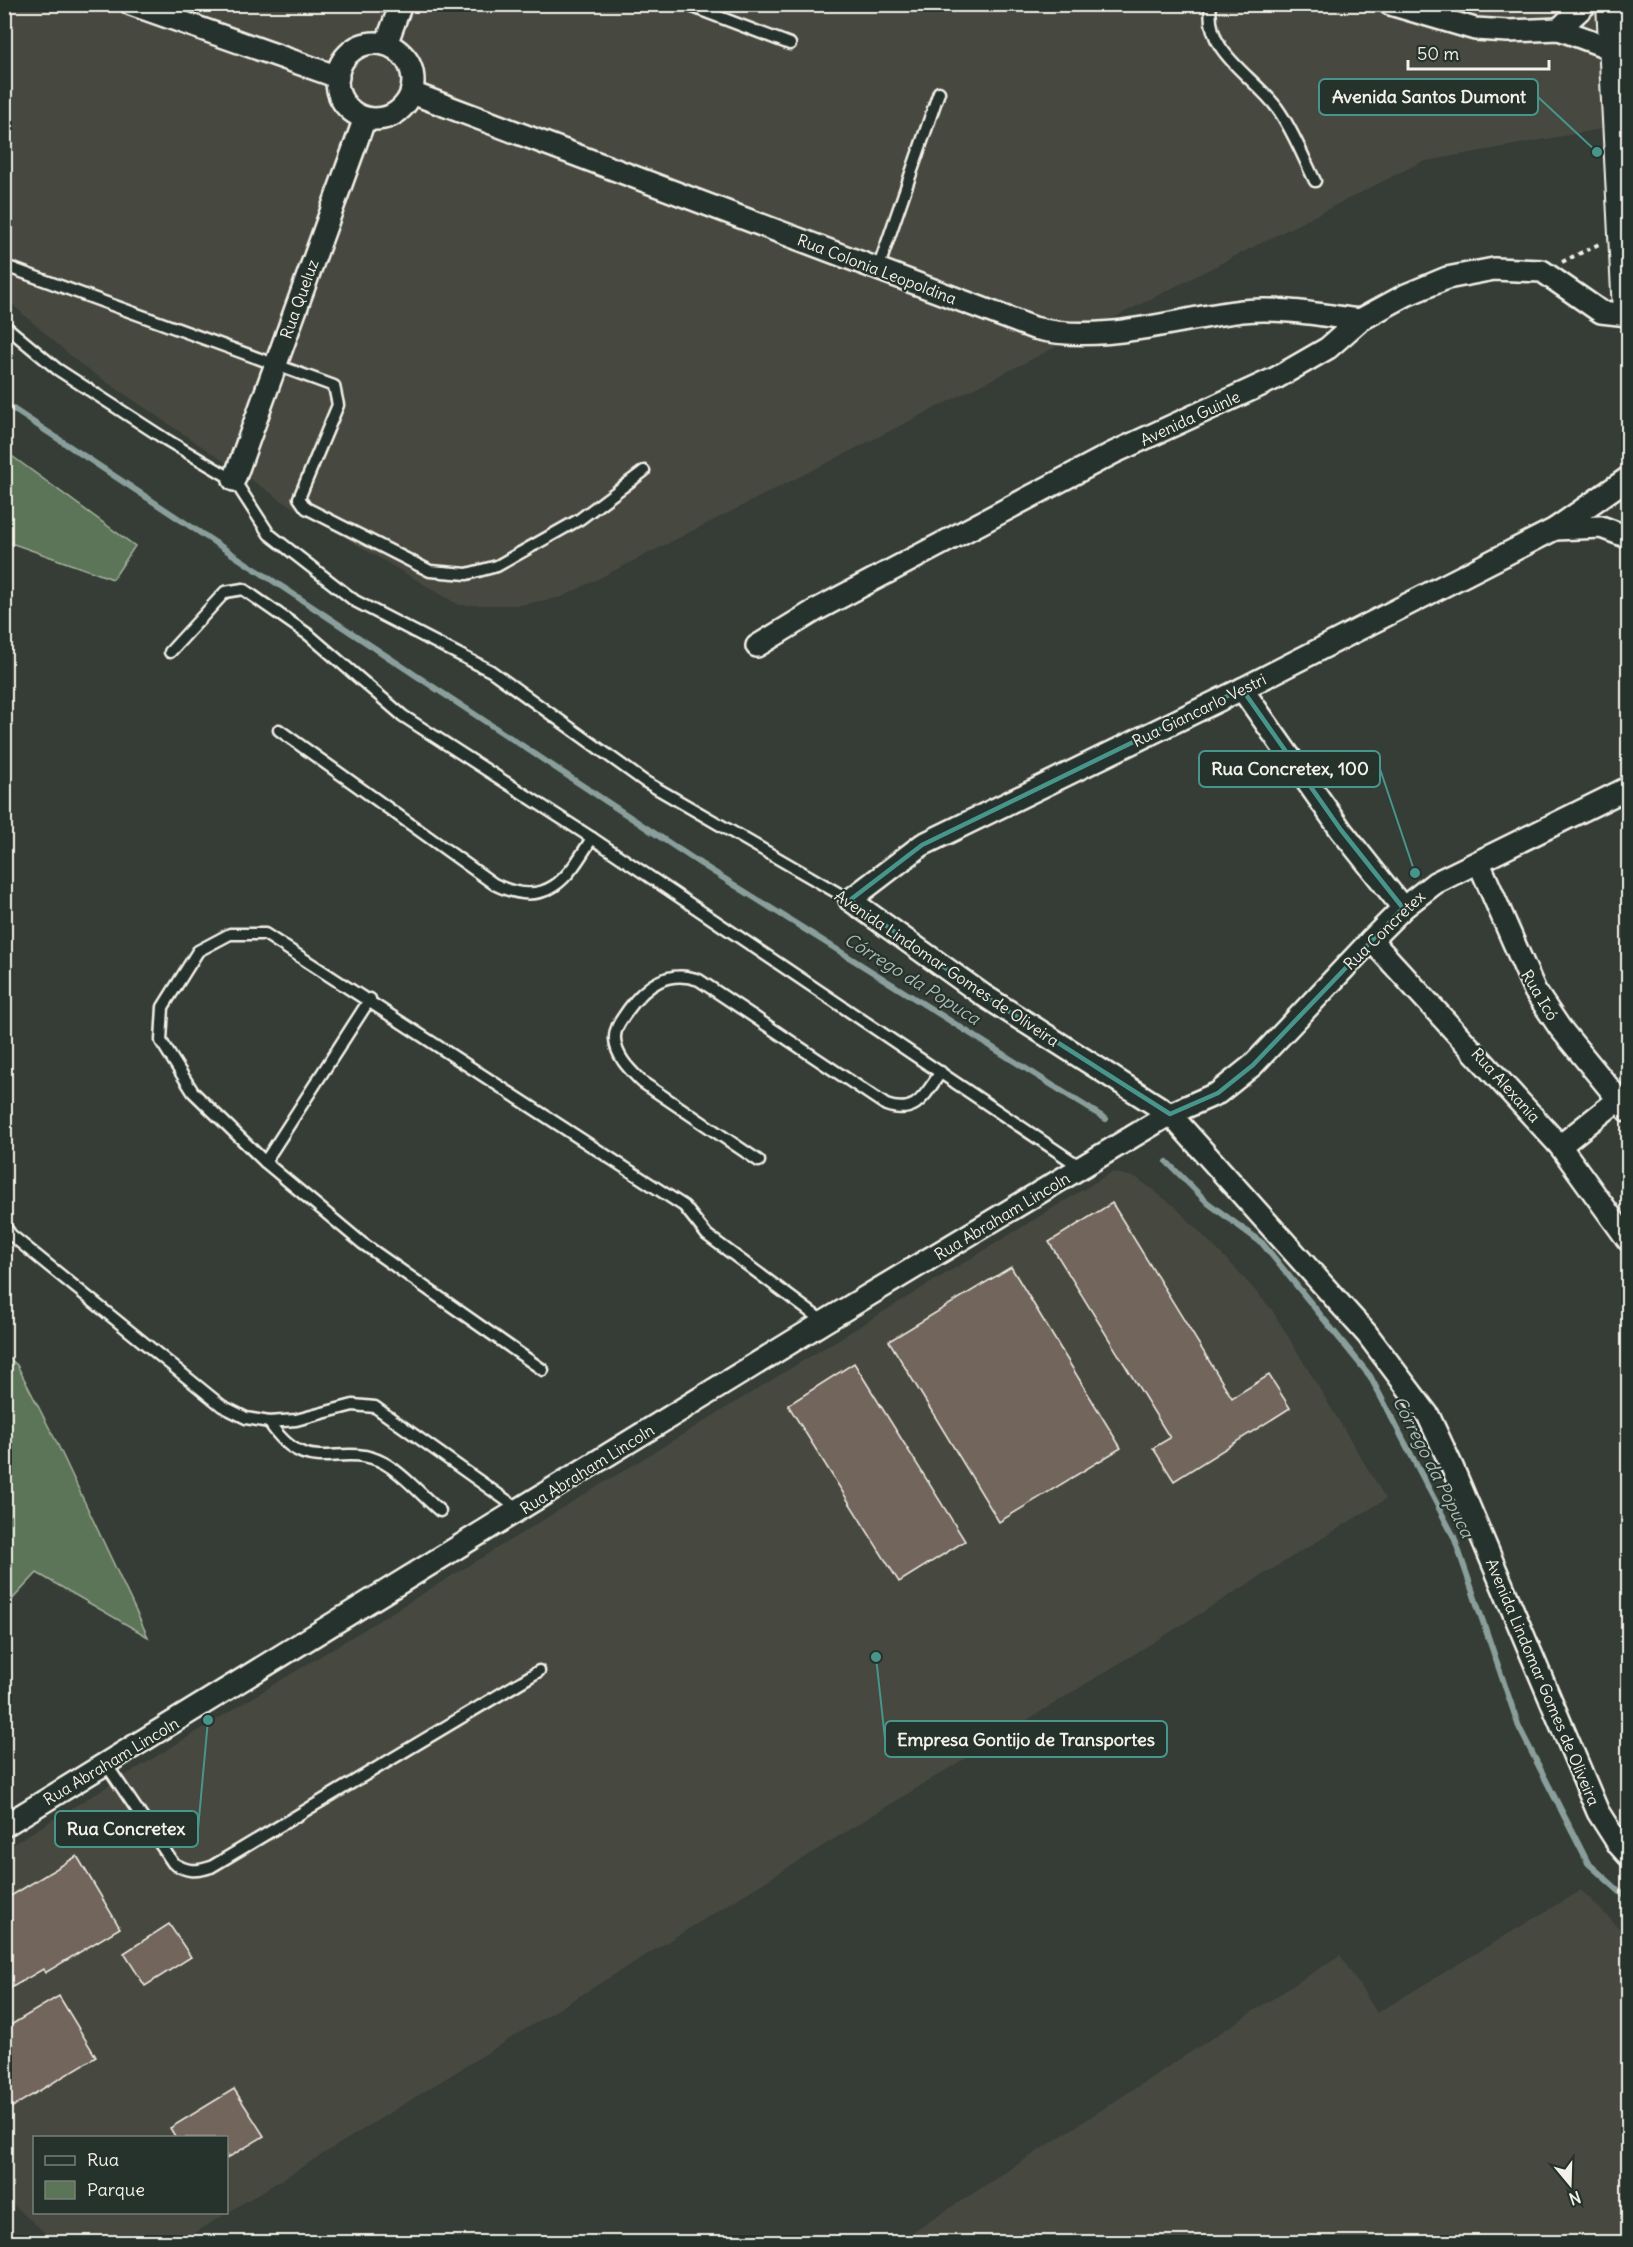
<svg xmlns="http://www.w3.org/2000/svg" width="1633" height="2247" font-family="Delius,sans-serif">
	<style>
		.built { fill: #474941; fill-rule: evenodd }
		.green { fill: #5c7458; stroke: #a8b2a0; stroke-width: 1.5 }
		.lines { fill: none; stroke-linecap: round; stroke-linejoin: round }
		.stream { stroke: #8a9f9c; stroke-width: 6 }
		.building { fill: #71655c; stroke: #f4f1e8; stroke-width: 1.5 }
		.service-casing { stroke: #f4f1e8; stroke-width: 15 }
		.minor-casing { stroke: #f4f1e8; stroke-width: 26 }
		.secondary-casing { stroke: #f4f1e8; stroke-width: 34 }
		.path { stroke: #f4f1e8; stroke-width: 4; stroke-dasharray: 4.5 4.5; stroke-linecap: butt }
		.service { stroke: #26332d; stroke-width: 10 }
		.minor { stroke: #26332d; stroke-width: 21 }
		.secondary { stroke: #26332d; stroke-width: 30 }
		.marked { fill: none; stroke: #48958c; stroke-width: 4.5; stroke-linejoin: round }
		.labels { text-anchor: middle; stroke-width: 4.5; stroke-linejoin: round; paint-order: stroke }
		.street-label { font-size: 16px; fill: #f4f1e8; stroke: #26332d }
		.water-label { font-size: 18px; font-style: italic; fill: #aebab5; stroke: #26332d }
		.leader { fill: none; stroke: #48958c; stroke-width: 2 }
		.callout-dot { fill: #48958c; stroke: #26332d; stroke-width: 2 }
		.callout { fill: #26332d; stroke: #48958c; stroke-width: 2 }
		.callout-label { font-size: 18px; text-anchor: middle; font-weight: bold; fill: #f4f1e8 }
	</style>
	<rect width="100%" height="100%" fill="#353d36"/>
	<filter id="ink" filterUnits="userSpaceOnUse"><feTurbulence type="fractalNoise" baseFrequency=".0167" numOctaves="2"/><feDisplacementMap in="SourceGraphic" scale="12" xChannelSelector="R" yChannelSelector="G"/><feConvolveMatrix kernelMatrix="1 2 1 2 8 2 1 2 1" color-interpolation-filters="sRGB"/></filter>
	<g filter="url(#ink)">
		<g class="built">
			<polygon points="5,5 1628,5 1628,124 1421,162 562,597 519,605 459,605 281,500 80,364 5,298"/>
			<path d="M 1112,1172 L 1137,1178 L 1173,1205 L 1236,1269 L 1272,1310 L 1386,1499 L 180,2242 L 56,2242 L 5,2198 L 5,1849 ZM 34,2138 L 226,2138 L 226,2212 L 34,2212 Z"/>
			<polygon points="1581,1890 1628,1937 1628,2242 898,2242 1340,1955 1377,2013"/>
		</g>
		<g class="green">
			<polygon points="5,451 135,546 113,579 5,541"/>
			<polygon points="4,1354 17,1365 57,1443 148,1637 37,1573 5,1607"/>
		</g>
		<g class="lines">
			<g class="stream">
				<polyline points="4,403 701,864 1106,1119"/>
				<polyline points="1167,1162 1208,1203 1262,1243 1370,1376 1454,1537 1519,1727 1588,1863 1628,1899"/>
			</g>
		</g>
		<g class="building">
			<polygon points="1112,1203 1232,1398 1269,1375 1290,1408 1174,1481 1153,1448 1170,1438 1049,1242"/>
			<polygon points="1011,1267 1121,1448 999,1522 889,1341"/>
			<polygon points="854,1363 965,1541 899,1582 788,1405"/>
			<polygon points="77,1856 120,1928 45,1973 43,1969 4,1992 4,1900"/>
			<polygon points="169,1924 191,1957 145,1986 124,1953"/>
			<polygon points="59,1996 96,2057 4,2112 4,2029"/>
			<polygon points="234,2089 264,2136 226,2159 226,2138 176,2138 170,2128"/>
		</g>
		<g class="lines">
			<defs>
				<g id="service">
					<polyline points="685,4 790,44"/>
					<path d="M 1211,4 C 1204,53 1252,74 1277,108 C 1293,130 1303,157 1315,181"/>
					<polyline points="8,267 334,386 338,405 299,498 306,508 430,571 467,574 497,566 580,519 644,471"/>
					<polyline points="878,269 939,92"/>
					<polyline points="4,325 57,369 165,439 234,480 269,534 355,601 491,671 644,781 850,900"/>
					<polyline points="170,652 225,592 243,589 309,635 403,716 592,838 1082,1168"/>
					<path d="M 279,730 L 494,884 C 547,910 567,879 592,838"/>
					<path d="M 759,1161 L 642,1082 C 630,1070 616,1057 615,1039 C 614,1028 622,1019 628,1010 C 646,985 668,969 699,980 L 886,1105 C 917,1116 925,1094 941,1072"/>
					<polyline points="265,1162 370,999"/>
					<polyline points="4,1225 11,1235 222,1406 246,1418 269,1422 296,1420 353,1405 375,1407 520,1510"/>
					<polyline points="543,1370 362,1243 265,1162 193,1092 161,1041 163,1007 198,951 230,934 265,934 684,1206 707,1235 824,1322"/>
					<path d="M 269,1422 C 308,1482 339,1439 384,1463 C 404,1474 422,1496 440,1511"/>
					<path d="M 106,1764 L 173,1863 C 187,1872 196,1872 211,1867 L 539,1671"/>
				</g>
				<g id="minor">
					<polyline points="131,4 338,77"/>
					<polyline points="1390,4 1475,29 1508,31 1559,29 1615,50"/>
					<polyline points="1559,29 1586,4"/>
					<circle cx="375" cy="81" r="38"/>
					<polyline points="386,44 401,4"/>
					<path d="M 412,93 L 1034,328 C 1102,345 1174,319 1242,311 C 1282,307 1321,315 1360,320"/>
					<polyline points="1628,478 1555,529 1242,689 922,845 850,900 983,995 1170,1114 1367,1334 1428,1415 1453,1469 1598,1812 1619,1845 1628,1855"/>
					<polyline points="234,480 365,118"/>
					<polyline points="1555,529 1601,527 1628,537"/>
					<polyline points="757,646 816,610 1113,453 1276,378 1328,348 1360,320 1406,295 1447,278 1494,269 1542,271 1601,312 1628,315"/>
					<polyline points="1242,689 1341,830 1403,908"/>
					<polyline points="1479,863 1535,991 1560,1028 1628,1111"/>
					<polyline points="1371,940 1560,1146 1628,1240"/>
					<polyline points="1560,1146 1618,1100"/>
					<polyline points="4,1826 824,1322 1170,1114 1218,1093 1253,1065 1371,940 1403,908 1435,883 1628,788"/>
				</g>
				<polyline id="secondary" points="1612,4 1628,311"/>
			</defs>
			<use href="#service" class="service-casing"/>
			<use href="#minor" class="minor-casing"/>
			<use href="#secondary" class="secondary-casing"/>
			<polyline class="path" points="1562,262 1601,243"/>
			<use href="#service" class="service"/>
			<use href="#minor" class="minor"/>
			<use href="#secondary" class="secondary"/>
		</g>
	</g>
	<path class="marked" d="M 1242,689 L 1341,830 L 1403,908 L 1253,1065 L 1218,1093 L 1170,1114 L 983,995 L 850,900 L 922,845 Z"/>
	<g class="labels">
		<g class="street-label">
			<text transform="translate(877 269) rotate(21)" y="6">Rua Colonia Leopoldina</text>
			<text transform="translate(299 299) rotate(-70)" y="6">Rua Queluz</text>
			<text transform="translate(1190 418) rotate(-25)" y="6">Avenida Guinle</text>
			<text transform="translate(1199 710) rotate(-26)" y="6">Rua Giancarlo Vestri</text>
			<text transform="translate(1384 930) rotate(-44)" y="6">Rua Concretex</text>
			<text transform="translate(947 968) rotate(34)" y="6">Avenida Lindomar Gomes de Oliveira</text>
			<text transform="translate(1540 995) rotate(59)" y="6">Rua Icó</text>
			<text transform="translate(1506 1085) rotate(48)" y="6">Rua Alexania</text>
			<text transform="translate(1002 1216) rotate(-31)" y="6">Rua Abraham Lincoln</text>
			<text transform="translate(587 1469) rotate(-32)" y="6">Rua Abraham Lincoln</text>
			<text transform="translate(1543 1682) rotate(67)" y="6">Avenida Lindomar Gomes de Oliveira</text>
			<text transform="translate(111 1761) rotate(-31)" y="6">Rua Abraham Lincoln</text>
		</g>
		<g class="water-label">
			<text transform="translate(912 979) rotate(32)" y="6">Córrego da Popuca</text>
			<text transform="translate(1433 1467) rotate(63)" y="6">Córrego da Popuca</text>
		</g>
	</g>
	<path class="leader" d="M1597 152L1538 97M1415 873L1380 769M876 1657L885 1739M208 1720L198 1829"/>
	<g class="callout-dot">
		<circle cx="1597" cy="152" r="6"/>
		<circle cx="1415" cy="873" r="6"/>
		<circle cx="876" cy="1657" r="6"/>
		<circle cx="208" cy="1720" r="6"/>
	</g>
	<g class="callout">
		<rect x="1319" y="79" width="219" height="36" rx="6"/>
		<rect x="1199" y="751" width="181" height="36" rx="6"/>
		<rect x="885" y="1721" width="282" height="36" rx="6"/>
		<rect x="55" y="1811" width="143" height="36" rx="6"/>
	</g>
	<g class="callout-label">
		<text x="1429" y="103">Avenida Santos Dumont</text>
		<text x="1290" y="775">Rua Concretex, 100</text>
		<text x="1026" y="1746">Empresa Gontijo de Transportes</text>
		<text x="126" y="1835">Rua Concretex</text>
	</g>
	<rect width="1633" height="2247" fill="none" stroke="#26332d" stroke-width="24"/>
	<rect x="12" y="12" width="1609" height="2223" fill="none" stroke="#f4f1e8" stroke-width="2" filter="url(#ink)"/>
	<rect x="33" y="2136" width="195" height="78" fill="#26332d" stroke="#787f78" stroke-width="1.5"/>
	<rect x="45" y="2156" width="30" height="9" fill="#26332d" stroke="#787f78" stroke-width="1.5"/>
	<text x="87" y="2166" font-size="18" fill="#f4f1e8">Rua</text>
	<rect x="45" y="2181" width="30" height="18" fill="#5c7458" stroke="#787f78" stroke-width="1.5"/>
	<text x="87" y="2196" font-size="18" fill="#f4f1e8">Parque</text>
	<g transform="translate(1570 2184) rotate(161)" stroke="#26332d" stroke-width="4.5" paint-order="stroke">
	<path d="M0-4.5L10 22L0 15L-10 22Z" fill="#f4f1e8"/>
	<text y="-9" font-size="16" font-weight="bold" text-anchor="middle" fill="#f4f1e8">N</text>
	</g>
	<path d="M1408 60v9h141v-9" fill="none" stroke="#f4f1e8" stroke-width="3"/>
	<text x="1417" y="60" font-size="18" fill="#f4f1e8" stroke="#26332d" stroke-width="4.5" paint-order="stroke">50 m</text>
</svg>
